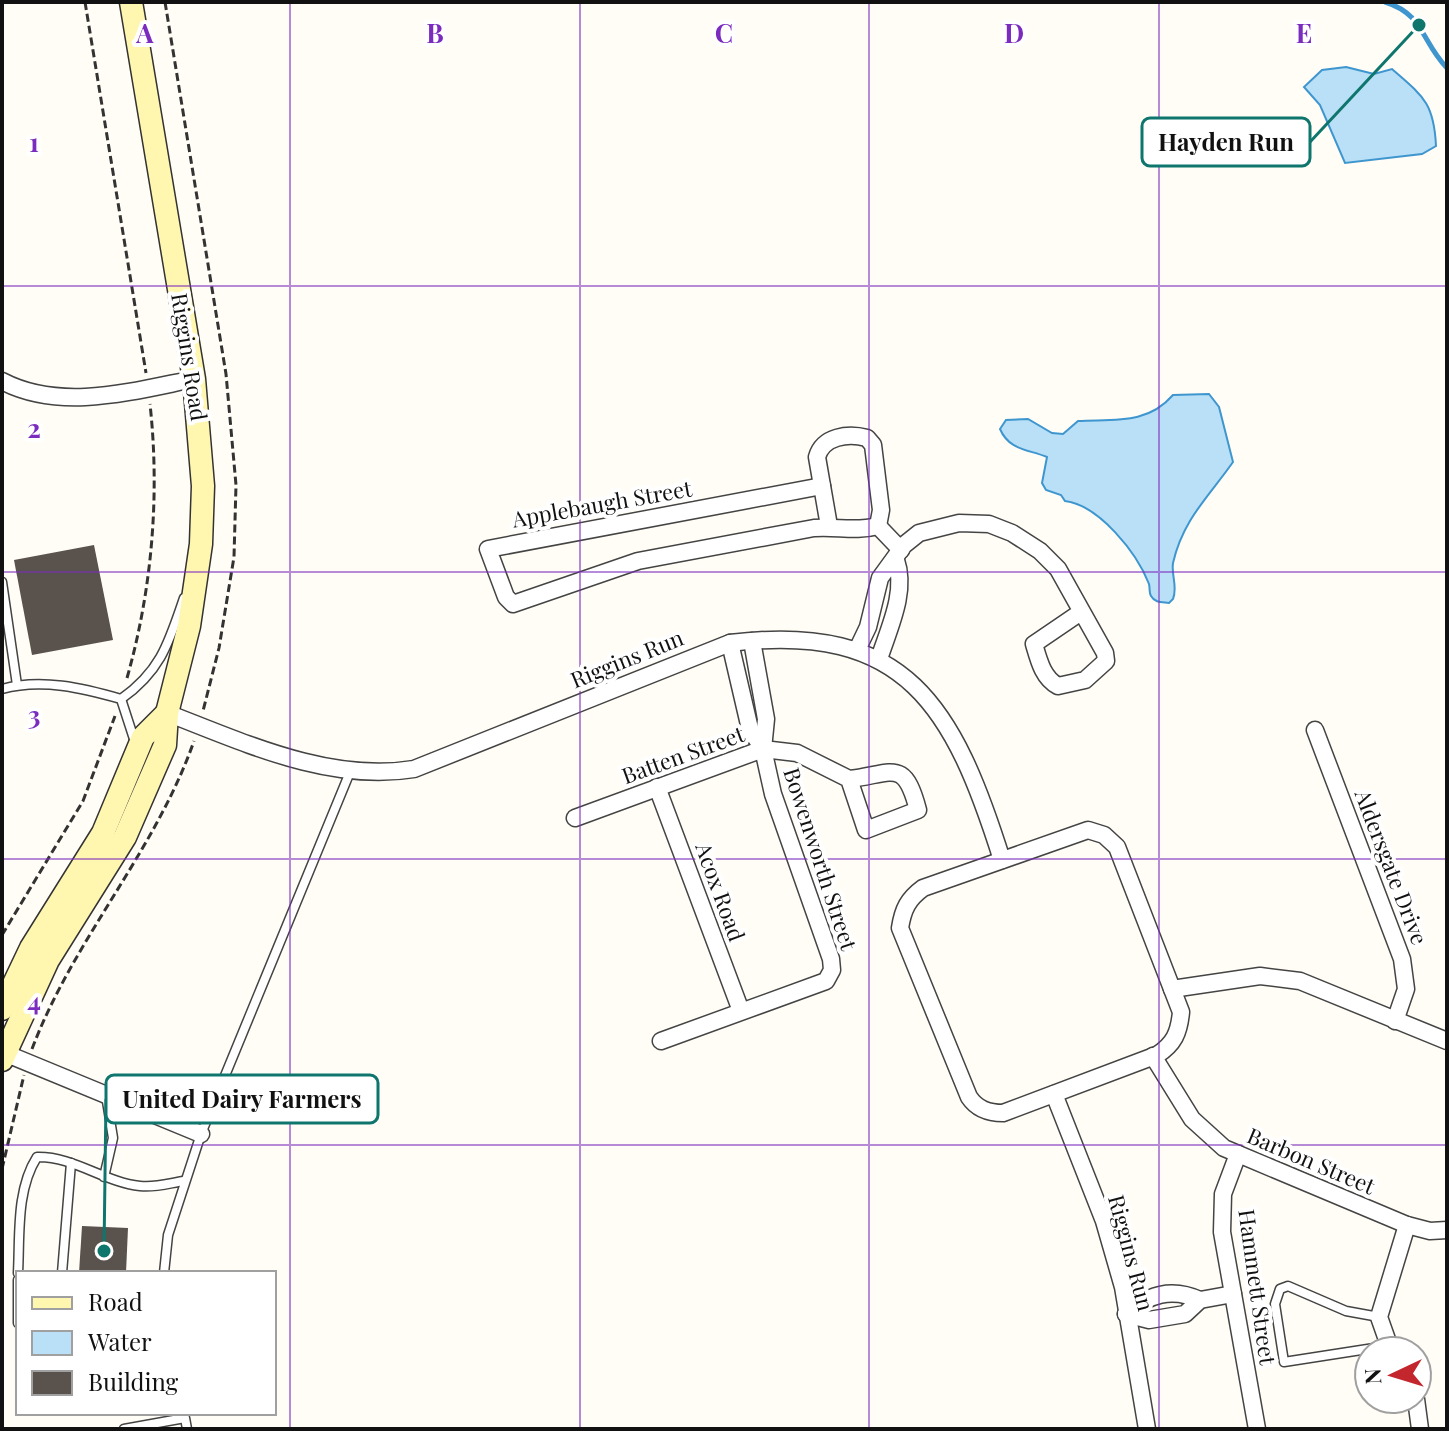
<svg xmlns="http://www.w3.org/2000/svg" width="1449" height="1431" font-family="'Playfair Display',serif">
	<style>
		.water { fill: #b9e0f7; stroke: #3f96cf; stroke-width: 2 }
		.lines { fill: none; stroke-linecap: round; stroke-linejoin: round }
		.stream { stroke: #3f96cf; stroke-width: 5 }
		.building { fill: #5a524d }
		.lane-casing { stroke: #444; stroke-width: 11 }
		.street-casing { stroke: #444; stroke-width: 19 }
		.secondary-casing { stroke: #333; stroke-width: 25 }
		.path { stroke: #333; stroke-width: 3; stroke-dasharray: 8 4; stroke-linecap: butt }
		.lane { stroke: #fff; stroke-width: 8 }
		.street { stroke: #fff; stroke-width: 16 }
		.secondary { stroke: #fff6b0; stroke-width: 22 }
		.grid { fill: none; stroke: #7b2cbf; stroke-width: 2; stroke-opacity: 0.55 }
		.labels { text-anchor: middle; stroke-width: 8; stroke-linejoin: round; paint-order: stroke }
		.street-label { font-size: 22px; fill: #111; stroke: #fff }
		.grid-label { font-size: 26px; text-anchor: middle; font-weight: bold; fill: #7b2cbf; stroke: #fff; stroke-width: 8; stroke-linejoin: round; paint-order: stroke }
		.leader { fill: none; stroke: #0f766e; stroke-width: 3 }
		.callout-dot { fill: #0f766e; stroke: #fff; stroke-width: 3 }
		.callout { fill: #fff; stroke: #0f766e; stroke-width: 3 }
		.callout-label { font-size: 24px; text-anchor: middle; font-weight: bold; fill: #111 }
	</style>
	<rect width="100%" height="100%" fill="#fffdf5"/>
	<g class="water">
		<path d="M 1346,67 L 1374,74 L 1392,69 C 1423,96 1434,103 1436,146 L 1422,154 L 1345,163 L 1320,105 L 1304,87 L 1322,70 Z"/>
		<path d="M 1209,394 L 1219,407 L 1233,462 C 1210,495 1183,519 1173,563 C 1171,575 1178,587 1173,599 L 1169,603 C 1162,602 1155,603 1151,596 C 1149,593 1150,588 1149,584 C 1137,553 1099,505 1065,501 L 1061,495 L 1046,490 L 1042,483 L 1047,457 C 1027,449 1009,450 1000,429 L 1006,420 L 1028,419 L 1052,433 L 1063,434 L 1078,421 C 1114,419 1147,425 1173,395 Z"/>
	</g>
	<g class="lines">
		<path class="stream" d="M 1385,2 C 1424,14 1421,41 1447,68"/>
	</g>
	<g class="building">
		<polygon points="94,545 113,640 32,655 14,560"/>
		<polygon points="82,1226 128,1228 126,1273 79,1273"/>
	</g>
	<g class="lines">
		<defs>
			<g id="lane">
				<polyline points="2,582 17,685"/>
				<path d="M 2,689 C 41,678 83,688 121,699 L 135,742"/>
				<path d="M 121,699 C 161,671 169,642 184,598"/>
				<polyline points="104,1177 113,1138 106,1095"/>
				<path d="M 18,1273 C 20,1235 16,1190 37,1157 C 73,1156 104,1182 140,1186 C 155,1188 170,1183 184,1181"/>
				<polyline points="62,1273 71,1163"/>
				<polyline points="164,1273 168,1235 201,1134 350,772"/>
				<polyline points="18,1280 18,1323"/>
				<polyline points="1379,1317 1346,1311 1288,1286 1280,1289 1275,1304 1284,1362 1387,1346"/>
				<polyline points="124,1429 185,1418 187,1429"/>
			</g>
			<g id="street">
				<path d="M 2,381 C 61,412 133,391 194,379"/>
				<path d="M 822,486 L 488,549 L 506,597 L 513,604 L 638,561 L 814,528 C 836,526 855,532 878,526 L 901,550"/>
				<path d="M 829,526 L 817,457 C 823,436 848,433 867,438 L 873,445 L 881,510 L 878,526"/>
				<polyline points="730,643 750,729 763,749"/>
				<path d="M 857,650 L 868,627 L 880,578 L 904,545 L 919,533 L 959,523 L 989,524 L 1012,533 L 1040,551 L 1058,569 L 1105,653 L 1106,661 L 1085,680 L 1058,686 C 1043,678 1039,661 1034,644 L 1081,612"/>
				<path d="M 879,659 C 889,628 907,592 896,560"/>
				<path d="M 167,713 C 245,743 330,783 414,769 L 730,643 C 907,621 954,708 1002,860"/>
				<polyline points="1315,730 1402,959 1406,989 1395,1021"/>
				<polyline points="657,787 741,1011"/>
				<path d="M 575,818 L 763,749 L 797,753 L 849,779 L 866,830 L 918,810 C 904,757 893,774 849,779"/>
				<path d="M 1088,830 L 1104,835 L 1117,847 L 1181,1012 C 1179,1033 1174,1044 1157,1055 L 1003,1113 C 988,1113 977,1109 969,1097 L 900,928 C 903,909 908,899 923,888 Z"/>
				<polyline points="1172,989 1260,976 1300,981 1447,1041"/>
				<polyline points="661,1041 826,981 832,970 831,959 773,794 763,749 766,719 752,641"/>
				<polyline points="2,1052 201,1134"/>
				<polyline points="1153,1056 1192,1119 1224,1148 1407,1225 1430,1231 1447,1230"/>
				<polyline points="1054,1094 1104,1221 1123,1287 1147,1429"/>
				<polyline points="1238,1154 1223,1194 1222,1232 1257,1429"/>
				<polyline points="1126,1314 1149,1320 1185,1314 1200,1300 1233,1294"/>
				<path d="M 1126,1314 C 1148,1294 1172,1287 1200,1300"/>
				<polyline points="1391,1351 1379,1317 1407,1225"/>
				<polyline points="1416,1399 1420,1429"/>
			</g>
			<g id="secondary">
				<polyline points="2,1009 31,948 103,833 143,737 167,713"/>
				<polyline points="2,1060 48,960 125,837 165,745 167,713 189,626 201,544 203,486 194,379 131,2"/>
			</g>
		</defs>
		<use href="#lane" class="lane-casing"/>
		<use href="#street" class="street-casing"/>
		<use href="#secondary" class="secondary-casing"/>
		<g class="path">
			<polyline points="85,2 146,373"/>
			<polyline points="165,2 226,374 236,485 234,557 219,648 203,711"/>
			<path d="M 127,678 C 152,590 160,495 150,404"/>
			<polyline points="2,935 83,801 115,716"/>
			<path d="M 32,1049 C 73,940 155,852 194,741"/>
			<polyline points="2,1169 24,1075"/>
		</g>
		<use href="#lane" class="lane"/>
		<use href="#street" class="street"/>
		<use href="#secondary" class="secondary"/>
	</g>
	<path class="grid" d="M 290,2 L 290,1429M 580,2 L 580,1429M 869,2 L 869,1429M 1159,2 L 1159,1429M 2,286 L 1447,286M 2,572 L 1447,572M 2,859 L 1447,859M 2,1145 L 1447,1145"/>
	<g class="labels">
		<g class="street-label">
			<text transform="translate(189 357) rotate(81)" y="8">Riggins Road</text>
			<text transform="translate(602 504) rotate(-10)" y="8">Applebaugh Street</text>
			<text transform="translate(627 659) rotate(-22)" y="8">Riggins Run</text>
			<text transform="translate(683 755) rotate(-20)" y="8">Batten Street</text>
			<text transform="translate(820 859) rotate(72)" y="8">Bowenworth Street</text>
			<text transform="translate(1391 867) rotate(69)" y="8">Aldersgate Drive</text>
			<text transform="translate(720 892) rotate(70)" y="8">Acox Road</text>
			<text transform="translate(1311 1161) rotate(23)" y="8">Barbon Street</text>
			<text transform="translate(1131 1253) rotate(75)" y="8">Riggins Run</text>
			<text transform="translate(1257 1287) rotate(82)" y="8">Hammett Street</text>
		</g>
	</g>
	<g class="grid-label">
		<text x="145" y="43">A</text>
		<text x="435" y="43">B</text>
		<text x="724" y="43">C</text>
		<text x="1014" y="43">D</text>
		<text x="1304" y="43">E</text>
		<text x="34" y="152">1</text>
		<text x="34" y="438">2</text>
		<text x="34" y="725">3</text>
		<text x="34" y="1011">4</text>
	</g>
	<path class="leader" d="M1419 25L1310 142M104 1251L106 1099"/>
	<g class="callout-dot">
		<circle cx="1419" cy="25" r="8"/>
		<circle cx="104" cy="1251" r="8"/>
	</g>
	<g class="callout">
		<rect x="1142" y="118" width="168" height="48" rx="8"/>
		<rect x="106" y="1075" width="272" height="48" rx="8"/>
	</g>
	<g class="callout-label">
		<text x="1226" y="151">Hayden Run</text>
		<text x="242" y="1108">United Dairy Farmers</text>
	</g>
	<rect width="1449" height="1431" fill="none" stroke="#111111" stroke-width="8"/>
	<rect x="16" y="1271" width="260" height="144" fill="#ffffff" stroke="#a0a0a0" stroke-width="2"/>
	<rect x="32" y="1297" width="40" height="12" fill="#fff6b0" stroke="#a0a0a0" stroke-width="2"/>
	<text x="88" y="1311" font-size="24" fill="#111111">Road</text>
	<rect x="32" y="1331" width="40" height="24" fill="#b9e0f7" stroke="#a0a0a0" stroke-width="2"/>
	<text x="88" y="1351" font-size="24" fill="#111111">Water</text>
	<rect x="32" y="1371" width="40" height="24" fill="#5a524d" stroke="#a0a0a0" stroke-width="2"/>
	<text x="88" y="1391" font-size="24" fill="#111111">Building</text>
	<g transform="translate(1393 1375) rotate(266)"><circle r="38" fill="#ffffff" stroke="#a0a0a0" stroke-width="2"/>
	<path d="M0-6L14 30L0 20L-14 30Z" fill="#c4262e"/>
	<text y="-12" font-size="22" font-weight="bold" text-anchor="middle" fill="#111111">N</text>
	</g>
</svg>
